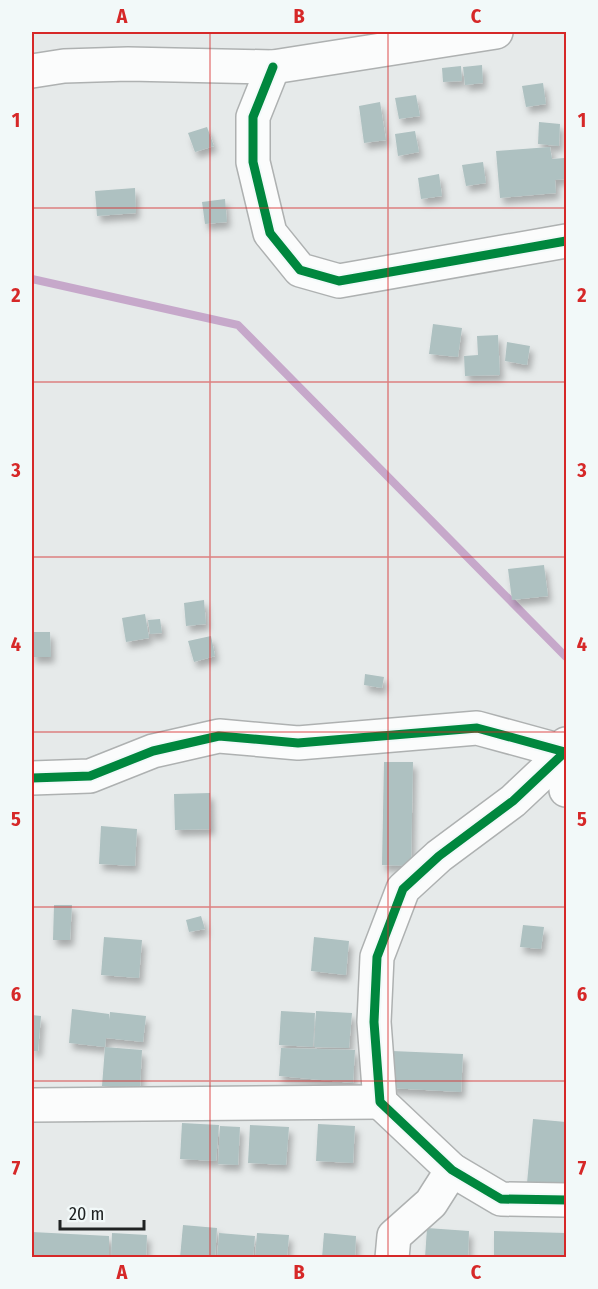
<svg xmlns="http://www.w3.org/2000/svg" width="598" height="1289" font-family="'Fira Sans Condensed',sans-serif">
	<style>
		.lines { fill: none; stroke-linecap: round; stroke-linejoin: round }
		.stream { stroke: #c6a8ca; stroke-width: 8 }
		.building { fill: #aec1c1; filter: url(#shadow) }
		.minor-casing { stroke: #aeb1b1; stroke-width: 36 }
		.minor { stroke: #fbfcfc; stroke-width: 33 }
		.cycleway-casing { stroke: #f2f9f9; stroke-width: 13 }
		.cycleway { stroke: #00873e; stroke-width: 9 }
		.grid { fill: none; stroke: #d62828; stroke-width: 1.5; stroke-opacity: 0.55 }
		.neatline { fill: none; stroke: #d62828; stroke-width: 2 }
		.grid-label { font-size: 20px; text-anchor: middle; font-weight: bold; fill: #d62828 }
	</style>
	<defs>
		<filter id="shadow"><feDropShadow dx="3.5" dy="6" stdDeviation="3" flood-color="#0004"/></filter>
	</defs>
	<rect width="100%" height="100%" fill="#e6eaea"/>
	<g class="lines">
		<polyline class="stream" points="32,279 238,325 566,657"/>
	</g>
	<g class="building">
		<polygon points="482,65 483,83 465,85 463,67"/>
		<polygon points="461,66 462,81 443,82 442,68"/>
		<polygon points="543,83 546,104 526,107 522,86"/>
		<polygon points="416,95 420,116 399,119 395,98"/>
		<polygon points="380,102 386,140 364,143 359,106"/>
		<polygon points="539,122 560,124 559,146 538,144"/>
		<polygon points="207,127 214,146 195,152 188,133"/>
		<polygon points="415,131 419,152 398,156 395,134"/>
		<polygon points="550,147 552,159 564,158 565,179 555,180 556,193 500,198 496,151"/>
		<polygon points="483,162 486,183 466,186 462,165"/>
		<polygon points="439,174 442,196 421,199 418,178"/>
		<polygon points="135,188 136,213 97,216 95,191"/>
		<polygon points="225,199 227,222 205,224 202,202"/>
		<polygon points="433,324 462,328 458,357 429,354"/>
		<polygon points="498,335 500,375 465,376 464,356 478,355 477,336"/>
		<polygon points="507,342 530,346 527,365 505,361"/>
		<polygon points="544,565 548,596 512,600 508,569"/>
		<polygon points="204,600 206,624 186,626 184,603"/>
		<polygon points="145,614 149,638 126,642 122,618"/>
		<polygon points="160,619 162,633 150,634 148,620"/>
		<polygon points="32,632 50,632 51,657 32,657"/>
		<polygon points="211,636 215,656 194,662 188,641"/>
		<polygon points="365,674 384,677 382,688 364,685"/>
		<polygon points="384,762 413,762 411,866 382,865"/>
		<polygon points="210,793 211,829 175,830 174,794"/>
		<polygon points="101,826 137,829 135,866 99,864"/>
		<polygon points="54,905 72,905 70,940 53,940"/>
		<polygon points="201,916 205,929 189,932 186,920"/>
		<polygon points="523,925 544,927 541,949 520,947"/>
		<polygon points="104,937 142,940 139,978 101,975"/>
		<polygon points="314,937 349,941 346,975 311,971"/>
		<polygon points="72,1009 109,1014 109,1020 110,1012 146,1016 143,1042 106,1038 105,1047 142,1050 140,1089 102,1086 105,1047 69,1043"/>
		<polygon points="281,1011 315,1013 313,1047 279,1045"/>
		<polygon points="316,1011 352,1013 349,1048 314,1047"/>
		<polygon points="32,1015 41,1016 38,1051 32,1051"/>
		<polygon points="281,1048 355,1050 353,1083 279,1076"/>
		<polygon points="392,1051 463,1054 461,1092 390,1088"/>
		<polygon points="533,1119 566,1122 566,1198 526,1194"/>
		<polygon points="182,1123 219,1125 216,1161 180,1159"/>
		<polygon points="318,1124 355,1126 353,1163 316,1161"/>
		<polygon points="250,1125 289,1127 286,1165 248,1163"/>
		<polygon points="220,1126 240,1127 238,1165 218,1164"/>
		<polygon points="183,1225 217,1228 215,1258 180,1258"/>
		<polygon points="427,1228 469,1231 468,1258 425,1258"/>
		<polygon points="494,1231 566,1233 565,1258 494,1258"/>
		<polygon points="32,1232 109,1236 109,1258 32,1258"/>
		<polygon points="112,1233 147,1235 146,1258 111,1258"/>
		<polygon points="219,1233 255,1236 253,1258 217,1258"/>
		<polygon points="257,1233 289,1235 287,1258 255,1258"/>
		<polygon points="324,1233 356,1236 355,1258 322,1258"/>
	</g>
	<g class="lines">
		<defs>
			<g id="minor">
				<polyline points="273,67 253,117 253,162 270,233 300,270 339,281 566,241"/>
				<polyline points="32,71 64,66 128,64 273,67 496,32"/>
				<polyline points="566,744 566,790"/>
				<polyline points="565,752 513,801 439,856 403,889 377,957 374,1022 380,1102 452,1170 501,1199 566,1200"/>
				<polyline points="32,778 90,776 153,751 219,736 298,743 477,728 565,752"/>
				<polyline points="32,1105 380,1102"/>
				<polyline points="392,1258 394,1236 431,1203 452,1170"/>
			</g>
		</defs>
		<use href="#minor" class="minor-casing"/>
		<use href="#minor" class="minor"/>
		<defs>
			<g id="cycleway">
				<polyline points="273,67 253,117 253,162 270,233 300,270 339,281 566,241"/>
				<polyline points="565,752 513,801 439,856 403,889 377,957 374,1022 380,1102 452,1170 501,1199 566,1200"/>
				<polyline points="32,778 90,776 153,751 219,736 298,743 477,728 565,752"/>
			</g>
		</defs>
		<use href="#cycleway" class="cycleway-casing"/>
		<use href="#cycleway" class="cycleway"/>
	</g>
	<path class="grid" d="M 210,32 L 210,1258M 388,32 L 388,1258M 32,208 L 566,208M 32,382 L 566,382M 32,557 L 566,557M 32,732 L 566,732M 32,907 L 566,907M 32,1081 L 566,1081"/>
	<rect width="598" height="1289" fill="none" stroke="#f2f9f9" stroke-width="66"/>
	<path d="M60 1220v9h84v-9" fill="none" stroke="#202323" stroke-width="3"/>
	<text x="69" y="1220" font-size="18" fill="#202323" stroke="#f2f9f9" stroke-width="4.5" paint-order="stroke">20 m</text>
	<rect x="33" y="33" width="532" height="1223" class="neatline"/>
	<g class="grid-label">
		<text x="122" y="23">A</text>
		<text x="299" y="23">B</text>
		<text x="476" y="23">C</text>
		<text x="16" y="127">1</text>
		<text x="582" y="127">1</text>
		<text x="16" y="302">2</text>
		<text x="582" y="302">2</text>
		<text x="16" y="477">3</text>
		<text x="582" y="477">3</text>
		<text x="16" y="651">4</text>
		<text x="582" y="651">4</text>
		<text x="16" y="826">5</text>
		<text x="582" y="826">5</text>
		<text x="16" y="1001">6</text>
		<text x="582" y="1001">6</text>
		<text x="16" y="1175">7</text>
		<text x="582" y="1175">7</text>
		<text x="122" y="1279">A</text>
		<text x="299" y="1279">B</text>
		<text x="476" y="1279">C</text>
	</g>
</svg>
